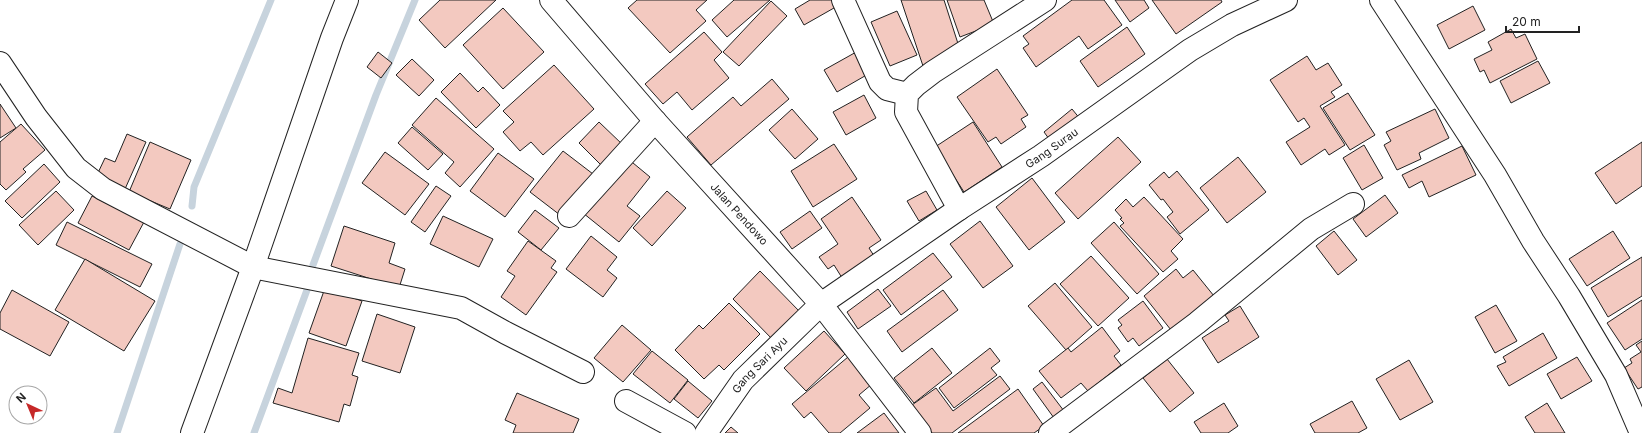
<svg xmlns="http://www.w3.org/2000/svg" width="1642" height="433" font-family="Inter,sans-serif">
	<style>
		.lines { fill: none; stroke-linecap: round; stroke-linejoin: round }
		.stream { stroke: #c7d3dd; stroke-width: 7 }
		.building { fill: #f3c9c0; stroke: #222 }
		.street-casing { stroke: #222; stroke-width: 24 }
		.primary-casing { stroke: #222; stroke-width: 24 }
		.street { stroke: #fff; stroke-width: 22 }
		.primary { stroke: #fff; stroke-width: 22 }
		.labels { text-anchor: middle; stroke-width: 3; stroke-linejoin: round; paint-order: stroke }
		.street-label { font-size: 11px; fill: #222; stroke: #fff }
	</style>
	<rect width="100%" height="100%" fill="#fff"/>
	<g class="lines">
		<g class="stream">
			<polyline points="192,206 194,187 271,0"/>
			<polyline points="313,265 376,95 415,0"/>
			<polyline points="117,433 180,244"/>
			<polyline points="254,433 307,290"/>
		</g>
	</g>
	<g class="building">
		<polygon points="440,0 496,0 445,48 419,20"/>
		<polygon points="637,0 707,0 696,10 706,21 670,53 628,8"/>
		<polygon points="734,0 770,0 727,37 712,20"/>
		<polygon points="810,0 838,0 841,4 804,25 795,9"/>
		<polygon points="901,0 944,0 961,53 923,66"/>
		<polygon points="947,0 984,0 994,24 960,37"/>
		<polygon points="1072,0 1104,0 1122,25 1088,49 1079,36 1036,67 1023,48 1029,44 1023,36"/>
		<polygon points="1115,0 1144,0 1149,8 1130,22"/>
		<polygon points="1152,0 1221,0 1222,2 1176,34"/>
		<polygon points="771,1 787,16 739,66 723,52"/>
		<polygon points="1473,6 1485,30 1449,49 1437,25"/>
		<polygon points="503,8 544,52 503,89 463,45"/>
		<polygon points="897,11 917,55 890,66 871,22"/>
		<polygon points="1127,27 1145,54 1098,87 1080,61"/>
		<polygon points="1511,29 1516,38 1525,34 1537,59 1490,83 1484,70 1480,72 1474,59 1492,50 1488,42"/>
		<polygon points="704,32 722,52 714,60 729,78 692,110 677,92 663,104 645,84"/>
		<polygon points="858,51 870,73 837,92 824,70"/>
		<polygon points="378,52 392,63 381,78 367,67"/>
		<polygon points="1307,56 1316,70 1328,63 1342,85 1331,92 1335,97 1320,106 1345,145 1329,155 1325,149 1301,165 1286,142 1310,127 1304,118 1298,122 1270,80"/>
		<polygon points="412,59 434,80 419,96 396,75"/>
		<polygon points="1538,61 1550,83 1511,103 1500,81"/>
		<polygon points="554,65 594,109 543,155 531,142 520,151 503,132 514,122 503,111"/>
		<polygon points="997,69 1028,115 1021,119 1026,127 1001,144 996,137 988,142 957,97"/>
		<polygon points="460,73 478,92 483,87 500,105 476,128 441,92"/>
		<polygon points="772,79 789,99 711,165 687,137 733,97 741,106"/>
		<polygon points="1348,93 1375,135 1350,150 1323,108"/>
		<polygon points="864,95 876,118 846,135 833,112"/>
		<polygon points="436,98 494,149 460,187 445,173 454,162 412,125"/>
		<polygon points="0,104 16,128 0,138"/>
		<polygon points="792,109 818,139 795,159 769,130"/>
		<polygon points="1072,109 1081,120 1052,143 1044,132"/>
		<polygon points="1435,109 1449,138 1419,153 1421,159 1397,170 1384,145 1391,141 1386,132"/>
		<polygon points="599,122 623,145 603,167 579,143"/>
		<polygon points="973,122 1002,167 964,192 935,147"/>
		<polygon points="21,124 45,150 23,169 26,172 6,190 0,184 0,142"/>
		<polygon points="412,127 443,154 428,170 398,143"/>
		<polygon points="127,134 146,142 125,189 96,177 105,158 115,162"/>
		<polygon points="1118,137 1141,162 1078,219 1055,193"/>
		<polygon points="150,142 191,160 170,209 129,192"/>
		<polygon points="1642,142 1642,186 1616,204 1595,173"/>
		<polygon points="834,144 857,179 813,207 791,171"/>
		<polygon points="1364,145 1383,178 1362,190 1343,158"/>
		<polygon points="1462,146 1476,175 1429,197 1422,181 1409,188 1402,175"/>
		<polygon points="563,151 593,174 560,215 530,192"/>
		<polygon points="385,152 429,184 405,215 362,183"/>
		<polygon points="498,153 534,179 505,217 470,191"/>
		<polygon points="1238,157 1266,192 1227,223 1200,188"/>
		<polygon points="627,158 650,177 627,206 640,216 619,242 583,213"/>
		<polygon points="44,164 60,182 22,218 5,201"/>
		<polygon points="1177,171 1209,210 1180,234 1167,217 1173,212 1163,199 1161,200 1149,185 1164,172 1169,178"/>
		<polygon points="1032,178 1065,222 1029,250 996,207"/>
		<polygon points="436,186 451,196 425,232 411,222"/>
		<polygon points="56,191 74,210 38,245 19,225"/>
		<polygon points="667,191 686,208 652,246 633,228"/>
		<polygon points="926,191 937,210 919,221 907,201"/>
		<polygon points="1385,195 1398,213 1366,237 1353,219"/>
		<polygon points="92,196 144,222 129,250 78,223"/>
		<polygon points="852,197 881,240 869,248 876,259 844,281 834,265 828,269 819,257 838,244 821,219"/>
		<polygon points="1144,197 1183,239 1171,251 1178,259 1163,272 1120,226 1124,223 1120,219 1122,218 1115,210 1126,199 1133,207"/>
		<polygon points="535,210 559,228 541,250 518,232"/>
		<polygon points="810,211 822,228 792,249 780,232"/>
		<polygon points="443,216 493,239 479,267 430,244"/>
		<polygon points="980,221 1013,266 983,288 950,244"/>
		<polygon points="67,222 152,264 140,287 56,245"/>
		<polygon points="1114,222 1159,274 1137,294 1091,243"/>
		<polygon points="344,226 395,243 389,263 405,269 399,288 331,266"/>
		<polygon points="1334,231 1357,260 1338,275 1316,246"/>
		<polygon points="1613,231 1630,258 1587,286 1569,259"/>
		<polygon points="591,236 617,257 607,270 617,278 603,297 566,269"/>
		<polygon points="528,241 556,261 551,268 557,272 526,315 501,297 515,276 507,271"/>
		<polygon points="933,253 952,277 901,315 883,290"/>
		<polygon points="1091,256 1129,298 1098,326 1060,284"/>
		<polygon points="1642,257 1642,296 1608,317 1591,288"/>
		<polygon points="85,259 155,301 124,351 55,310"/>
		<polygon points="1176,269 1183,278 1193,270 1214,296 1171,330 1144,296"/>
		<polygon points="760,271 801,313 774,341 733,299"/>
		<polygon points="1055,283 1092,327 1066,350 1028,306"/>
		<polygon points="325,288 362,301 346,346 309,333"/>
		<polygon points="878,289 891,306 858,329 847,312"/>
		<polygon points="12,290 69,322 50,356 0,329 0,313"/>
		<polygon points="943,290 958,310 902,352 887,331"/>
		<polygon points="1642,300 1642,339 1625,350 1607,323"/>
		<polygon points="1143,301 1163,328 1139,346 1133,338 1128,342 1118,328 1122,325 1118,320"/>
		<polygon points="729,303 760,334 724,370 719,365 704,379 675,350 699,325 703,329"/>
		<polygon points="1496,305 1517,341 1495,353 1475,317"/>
		<polygon points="1240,306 1259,337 1218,363 1202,338 1229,321 1225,315"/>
		<polygon points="377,314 415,327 400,373 362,361"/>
		<polygon points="622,325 651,350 623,382 594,358"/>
		<polygon points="1102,327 1120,351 1114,356 1121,365 1088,391 1081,383 1061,398 1039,371 1068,348 1071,352"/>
		<polygon points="824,331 845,354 806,391 784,368"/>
		<polygon points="1543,333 1557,358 1509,386 1497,366 1506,362 1503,357"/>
		<polygon points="308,338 359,353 352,375 358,377 350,406 344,404 339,422 273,403 278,388 292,393"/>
		<polygon points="1642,341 1642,387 1638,389 1624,368 1632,363 1630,359 1641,352 1636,345"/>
		<polygon points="932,348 952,373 914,403 894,378"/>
		<polygon points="990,348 1000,361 991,368 997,375 954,408 939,388"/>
		<polygon points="652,351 688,380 670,403 633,374"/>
		<polygon points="848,357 872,384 859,395 870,408 840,433 829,433 811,412 804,418 792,404"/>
		<polygon points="1577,357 1592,381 1561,399 1547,374"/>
		<polygon points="1167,359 1194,393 1170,412 1143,378"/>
		<polygon points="1409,360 1433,402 1400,420 1376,379"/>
		<polygon points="1000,376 1010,389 952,433 932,433 912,405 936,388 953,411"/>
		<polygon points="688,381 712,401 698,418 674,399"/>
		<polygon points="1042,382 1064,411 1054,418 1033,389"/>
		<polygon points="1018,389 1044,426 1034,433 958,433"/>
		<polygon points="517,393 579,419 573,433 513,433 516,425 505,420"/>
		<polygon points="1352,401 1367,428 1358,433 1315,433 1310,424"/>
		<polygon points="1224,403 1238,426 1228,433 1201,433 1194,422"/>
		<polygon points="1547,403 1565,433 1535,433 1525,417"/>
		<polygon points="884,413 899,433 857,433"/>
		<polygon points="731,427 738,433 725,433"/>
	</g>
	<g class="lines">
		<defs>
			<g id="street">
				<path id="s1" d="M 551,0 L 655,121 L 821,304 L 920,433"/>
				<polyline points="843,0 880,82 887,89 907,94"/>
				<polyline points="1381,0 1495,175 1533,241 1569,296 1616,375 1641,433"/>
				<polyline points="0,63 36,117 76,168 103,189 253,267 461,308 506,333 583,372"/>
				<polyline points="959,209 906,112 907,94 916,85 933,72 1045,0"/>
				<polyline points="569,216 655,121"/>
				<polyline points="626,401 685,433"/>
				<path id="s2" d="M 706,433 L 743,380 L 821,304 L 959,209 L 1041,156 L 1190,50 L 1232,25 L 1286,0"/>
				<polyline points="1050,433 1197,323 1311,229 1353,204"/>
			</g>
			<polyline id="primary" points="192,433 253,267 332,38 347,0"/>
		</defs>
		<use href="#street" class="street-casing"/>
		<use href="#primary" class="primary-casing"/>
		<use href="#street" class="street"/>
		<use href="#primary" class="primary"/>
	</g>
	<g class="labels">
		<g class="street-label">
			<text dy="4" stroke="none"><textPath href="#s2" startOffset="452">Gang Surau</textPath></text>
			<text dy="4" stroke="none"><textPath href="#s1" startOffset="285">Jalan Pendowo</textPath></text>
			<text dy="4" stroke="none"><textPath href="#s2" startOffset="87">Gang Sari Ayu</textPath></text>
		</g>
	</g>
	<g transform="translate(28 405) rotate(316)"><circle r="19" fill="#ffffff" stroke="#a7a7a7"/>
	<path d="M0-3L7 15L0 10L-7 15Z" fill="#c62828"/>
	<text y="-6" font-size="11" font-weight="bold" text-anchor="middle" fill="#222222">N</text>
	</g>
	<path d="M1506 26v6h73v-6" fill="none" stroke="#222222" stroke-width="2"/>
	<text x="1512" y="26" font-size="12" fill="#222222" stroke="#ffffff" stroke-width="3" paint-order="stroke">20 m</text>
</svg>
